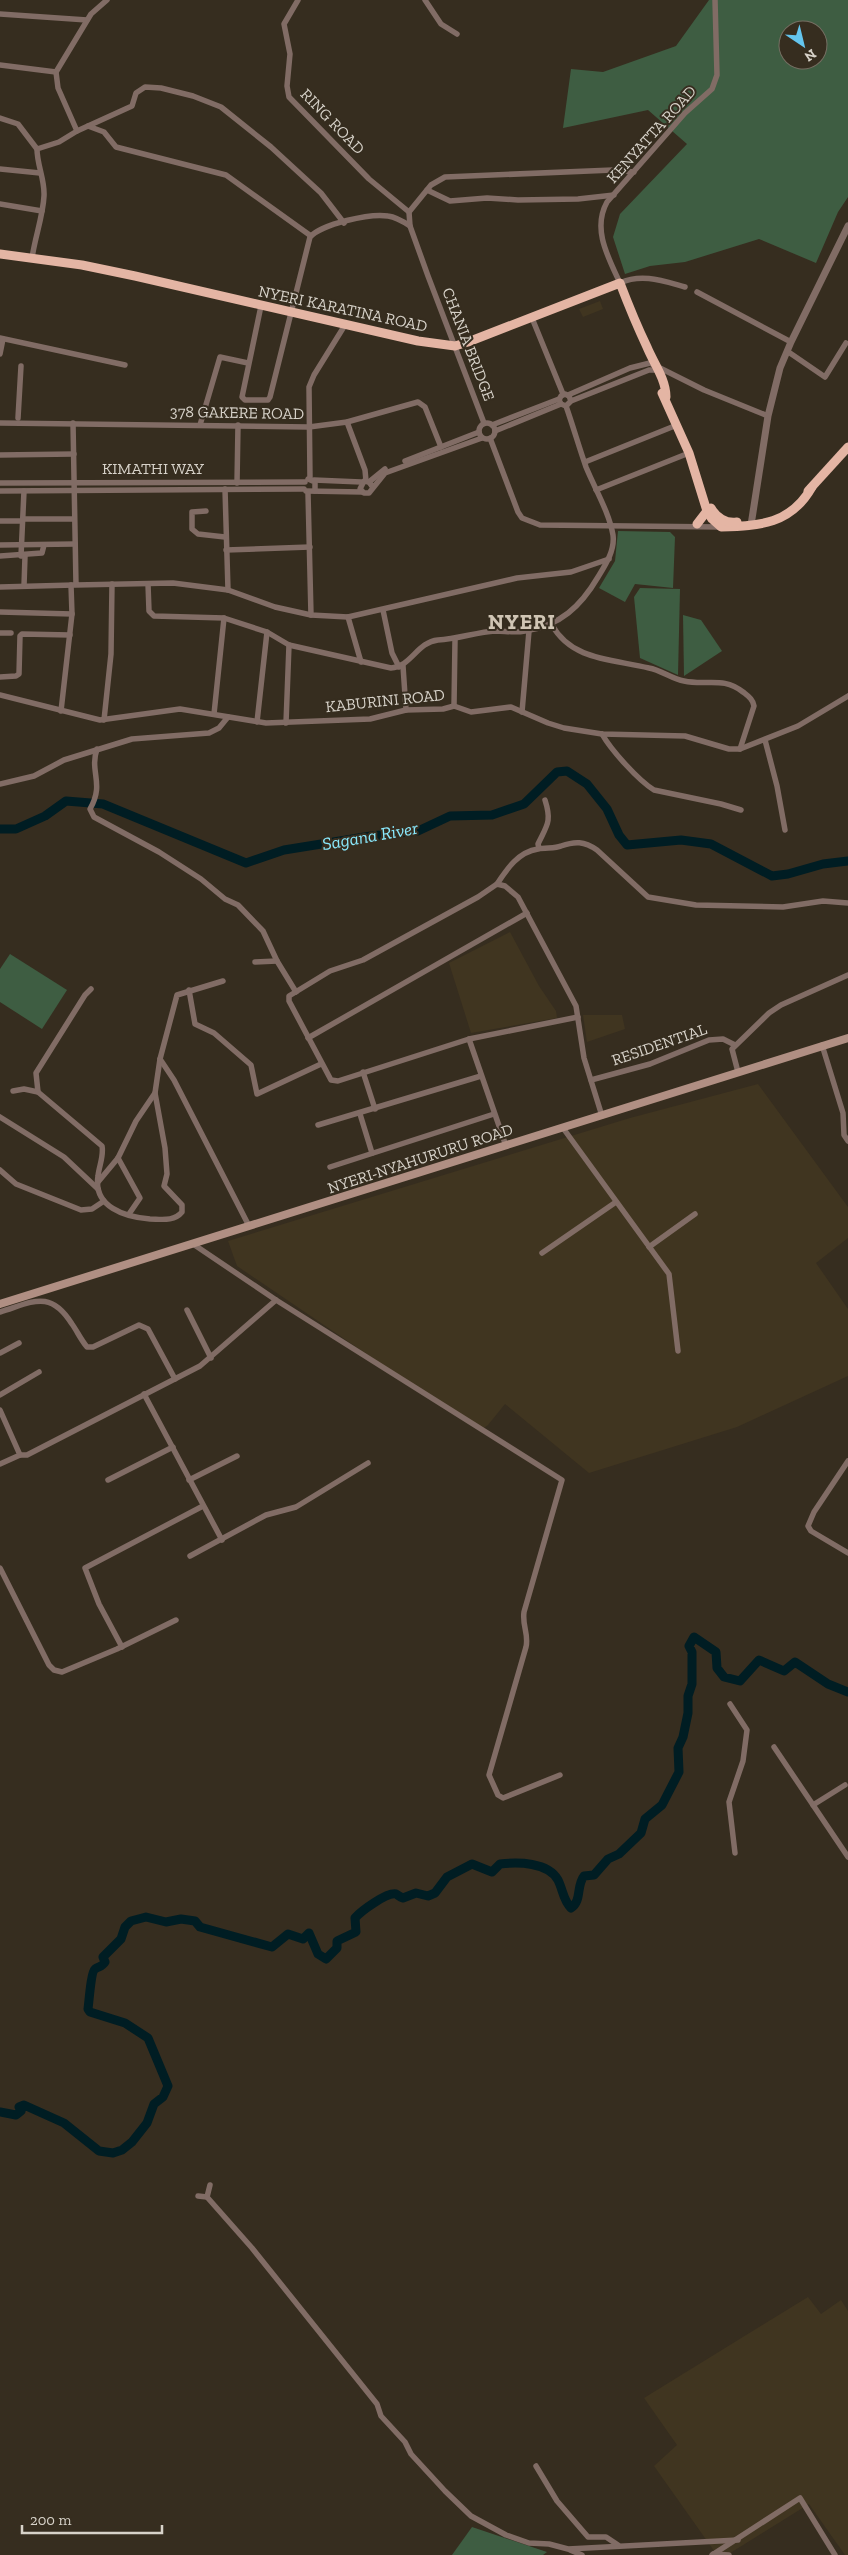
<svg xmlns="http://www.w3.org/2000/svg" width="848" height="2555" font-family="'Zilla Slab',serif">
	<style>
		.built { fill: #403520 }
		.green { fill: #3e5d42; fill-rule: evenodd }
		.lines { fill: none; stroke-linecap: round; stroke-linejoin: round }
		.river { stroke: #001d23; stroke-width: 9 }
		.minor { stroke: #816c65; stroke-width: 5.5 }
		.tertiary { stroke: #816c65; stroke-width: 7 }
		.secondary { stroke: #b08f83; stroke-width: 8 }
		.trunk { stroke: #e4b5a4; stroke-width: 9 }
		.labels { text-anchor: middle; stroke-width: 4; stroke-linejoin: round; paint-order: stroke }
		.street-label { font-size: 16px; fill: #d7d2c9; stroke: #362d1f }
		.water-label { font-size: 18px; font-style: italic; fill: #8aeafe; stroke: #362d1f }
		.district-label { font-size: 21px; font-weight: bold; letter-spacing: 1px; fill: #d0c5b4; stroke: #362d1f }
	</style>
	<rect width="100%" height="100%" fill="#362d1f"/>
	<g class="built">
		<polygon points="600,301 603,309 583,317 579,309"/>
		<polygon points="510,932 539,986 556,1011 557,1018 471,1033 449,963"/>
		<polygon points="583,1015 622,1015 625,1029 587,1042"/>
		<polygon points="758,1084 848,1207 848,1238 816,1263 848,1309 848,1376 737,1427 589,1473 505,1404 488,1425 480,1431 237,1266 228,1241 630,1118"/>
		<polygon points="808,2297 821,2314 841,2300 848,2311 848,2555 845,2555 809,2504 727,2555 717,2555 654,2466 677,2445 644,2398"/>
	</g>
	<g class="green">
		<path d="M 709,0 L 848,0 L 848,197 L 838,212 L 816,263 L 759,239 L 685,262 L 650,266 L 625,274 L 613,237 L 620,214 L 687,144 L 648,110 L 563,128 L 571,69 L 603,72 L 676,46 ZM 788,30 L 818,30 L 818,60 L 788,60 Z"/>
		<polygon points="618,531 670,532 675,537 673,588 635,584 625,602 599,588 615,561"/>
		<polygon points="640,588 680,589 678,675 640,658 634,597"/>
		<polygon points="683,615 701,620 722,651 684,676"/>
		<polygon points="10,954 67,990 42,1029 0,1002 0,969"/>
		<polygon points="472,2527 547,2552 543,2555 452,2555"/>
	</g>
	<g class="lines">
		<g class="river">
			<polyline points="0,829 16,829 45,816 66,801 103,804 246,863 284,850 371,836 418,831 450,816 492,815 524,804 557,772 567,771 587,784 607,809 619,835 627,845 681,840 711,844 772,876 788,874 823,864 848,861"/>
			<path d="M 0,2112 L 16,2115 L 21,2111 L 19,2107 L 24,2105 L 64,2123 L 99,2151 L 113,2153 L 122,2150 L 132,2142 L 147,2123 L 154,2104 L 163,2097 L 168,2086 L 148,2038 L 125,2023 L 90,2012 L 88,2009 C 89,2002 91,1972 95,1969 C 99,1966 102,1967 105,1962 L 103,1957 L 121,1939 L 125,1927 L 131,1921 L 146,1917 L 166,1922 L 181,1919 L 195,1921 L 200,1927 L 272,1947 L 288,1934 L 303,1939 L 309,1933 L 318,1954 L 326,1959 L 337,1948 L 337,1941 L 356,1932 L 355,1918 C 361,1911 387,1892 396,1894 C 398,1895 400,1897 403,1898 L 416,1893 L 428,1896 L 435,1893 L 447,1877 L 472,1864 L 492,1872 L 500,1864 C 518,1862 548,1862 558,1880 C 563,1890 563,1900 571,1908 C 582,1901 576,1886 584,1876 L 594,1875 L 608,1859 L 619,1854 L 641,1833 L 645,1819 L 662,1805 L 679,1772 L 678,1748 L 683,1737 L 688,1713 L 688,1696 L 692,1684 L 692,1652 L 689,1646 L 694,1637 L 716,1652 L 717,1668 L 724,1677 L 740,1681 L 759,1660 L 784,1671 L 795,1662 L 828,1684 L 848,1692"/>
		</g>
		<g class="minor">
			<polyline points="298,0 284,24 290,54 287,86 289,97 369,179 409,212"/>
			<polyline points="425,0 441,24 457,34"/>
			<polyline points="0,14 87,20"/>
			<polyline points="0,65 56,72"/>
			<polyline points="0,118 18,124 37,149"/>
			<polyline points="88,126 104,132 116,147 226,175 311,236"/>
			<polyline points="77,131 132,106 136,93 145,87 161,88 193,96 221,107 271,147 321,193 344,223"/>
			<polyline points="0,169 40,173"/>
			<polyline points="427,190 450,201 487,198 518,200 578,199 614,195"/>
			<polyline points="0,204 42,211"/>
			<path d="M 32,258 C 35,237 43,216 44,196 C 45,180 37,165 37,149 L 59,142 L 77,131 L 58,88 L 56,72 L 91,14 L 107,0"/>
			<path d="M 685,287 C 663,281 642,273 620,283 C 608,257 592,229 607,202 L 685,113 L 712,89 L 717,75 L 715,0"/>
			<polyline points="697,292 791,342"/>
			<path d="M 261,306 L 242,397 L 245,400 L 268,400 L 270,397 L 310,237 C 322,224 370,213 388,216 C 396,217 404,222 410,226"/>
			<polyline points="532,318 563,394"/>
			<polyline points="0,338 125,365"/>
			<polyline points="787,351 825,377 846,343"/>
			<polyline points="0,354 3,339"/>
			<polyline points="568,395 630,368 650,363 704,390 768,416"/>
			<polyline points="571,401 569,396 565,394 561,396 559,400 561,404 566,406 571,401 649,370 659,370"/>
			<polyline points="18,418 21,366"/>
			<polyline points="347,422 365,470 366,481"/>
			<circle cx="487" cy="431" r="8"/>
			<polyline points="0,423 309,427 347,422 418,402 425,407 441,447"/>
			<polyline points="73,423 76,585 173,583 228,590 275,607 311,615 348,617 517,578 571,572 609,559"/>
			<polyline points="484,423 428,276 410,226 409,212 431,185 445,177 613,170 634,172"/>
			<polyline points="200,425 220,357 248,363"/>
			<polyline points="492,425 559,399"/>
			<polyline points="495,431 561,404"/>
			<polyline points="490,438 518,512 522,518 540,525 721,527"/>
			<polyline points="0,455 74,454"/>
			<polyline points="405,461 479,432"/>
			<polyline points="585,462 677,425"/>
			<polyline points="308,479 315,482 315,491"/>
			<polyline points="310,479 309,387 314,375 345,325"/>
			<polyline points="314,480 361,482"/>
			<polyline points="369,482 385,469"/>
			<polyline points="0,483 305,482"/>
			<polyline points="237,483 238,425"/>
			<polyline points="372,486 369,482 364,481 360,489 364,493 369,493 385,473 482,438"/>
			<polyline points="225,489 228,590"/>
			<polyline points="596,490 689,453"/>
			<polyline points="0,491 304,489"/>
			<polyline points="306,491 362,492"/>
			<polyline points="308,493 311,615"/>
			<polyline points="206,511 192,512 192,529 198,534 225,537"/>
			<polyline points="24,519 74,519"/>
			<polyline points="0,521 22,521"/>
			<polyline points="0,545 75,544"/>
			<polyline points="226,550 310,547"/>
			<polyline points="0,556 42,553 44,545"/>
			<polyline points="21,556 24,491"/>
			<path d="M 148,584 L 149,611 L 154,616 L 224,618 L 267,632 L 289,645 L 391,668 C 411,667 417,642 438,640 C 458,639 477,632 495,631 C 505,631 515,633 525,631 C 560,626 581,606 598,577 C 606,564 615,550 613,535 C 609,512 595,489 586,467 C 579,447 573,426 566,406"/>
			<polyline points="24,586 25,556"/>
			<polyline points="0,587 74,585"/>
			<polyline points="383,610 392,653 399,667"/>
			<polyline points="0,612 72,614"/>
			<polyline points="348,617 361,662"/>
			<path d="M 552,625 C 572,661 613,659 649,668 C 661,670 672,679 684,681 C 707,686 723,676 743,692 C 748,696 753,699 754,706 L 740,749"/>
			<polyline points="0,633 11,633"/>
			<polyline points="403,666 406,710"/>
			<polyline points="0,677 16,676 19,674 20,636 22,634 70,635"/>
			<polyline points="0,695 100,720 180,709 266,723 370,719 406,710 443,709 454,706 471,712 511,707 548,723 564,728 602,734 685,736 729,749 740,749 798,726 848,696"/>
			<polyline points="454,706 455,640"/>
			<polyline points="61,711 72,614 71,585"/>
			<polyline points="522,712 529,631"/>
			<polyline points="214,714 224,618"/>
			<polyline points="104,720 111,654 112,584"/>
			<polyline points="257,722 267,632"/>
			<polyline points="286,723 289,645"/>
			<path d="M 602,734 C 611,750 638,780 654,790 L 721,804 L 741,810"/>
			<polyline points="765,740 777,786 785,830"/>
			<path d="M 97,749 C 89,772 105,783 90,809 L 94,817 L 159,852 L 201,879 L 225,899 L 238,905 L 263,931 L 277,961 L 296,992"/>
			<polyline points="0,784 34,776 64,760 132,739 209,733 219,728 228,717"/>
			<path d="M 539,848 L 538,844 C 547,825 552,822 545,800"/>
			<path d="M 497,884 C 507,869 518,852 538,849 C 545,847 555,849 561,846 C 575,841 584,841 597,850 L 648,897 L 696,905 L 783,907 L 823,901 L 848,903"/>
			<polyline points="255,962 277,961"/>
			<polyline points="189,990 195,1024 214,1033 251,1065 257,1094 321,1064"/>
			<polyline points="308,1038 527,913"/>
			<polyline points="469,1039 578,1017"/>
			<polyline points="822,1045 843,1113 844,1135 848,1141"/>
			<polyline points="160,1059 174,1080 249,1226"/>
			<polyline points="363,1072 375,1109"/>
			<polyline points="738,1072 732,1049 769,1013 781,1005 848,975"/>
			<polyline points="591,1080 650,1064 709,1040 723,1039 735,1045"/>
			<path d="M 13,1091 L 24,1089 L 38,1092 L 102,1146 C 104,1156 99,1166 98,1176 C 93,1207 125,1217 150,1219 C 160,1219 174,1222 182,1212 L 182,1205 L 164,1186 L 167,1174 L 165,1148 L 155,1093 L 160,1059 L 177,995 L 223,981"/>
			<polyline points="38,1092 36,1073 85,995 91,989"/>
			<polyline points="360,1114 372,1153"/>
			<polyline points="0,1117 64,1157 98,1189"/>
			<polyline points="318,1125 481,1076"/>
			<polyline points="563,1128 669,1274 678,1351"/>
			<polyline points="506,1146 469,1039 338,1081 331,1080 289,1001 289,996 330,971 363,960 478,897 497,884 505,886 518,897 576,1006 584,1058 602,1116"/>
			<polyline points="118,1158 140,1198 129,1214"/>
			<polyline points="330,1167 494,1114"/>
			<polyline points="0,1170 16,1184 81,1210 92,1209 104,1201"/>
			<polyline points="98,1182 118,1158 136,1121 155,1093"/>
			<path d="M 193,1244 L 276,1300 L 562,1480 L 524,1612 C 522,1626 529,1634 526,1647 L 489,1775 L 498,1795 L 503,1798 L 560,1775"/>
			<polyline points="649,1247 695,1214"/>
			<polyline points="542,1253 616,1202"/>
			<polyline points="187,1310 211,1358"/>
			<path d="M 0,1312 C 33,1302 50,1289 72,1324 C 77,1331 81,1340 87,1347 L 93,1347 L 139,1325 L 148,1329 L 175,1379"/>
			<polyline points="0,1353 19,1343"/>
			<polyline points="144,1394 222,1540"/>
			<polyline points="0,1395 39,1372"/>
			<polyline points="0,1410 20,1455 0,1464"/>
			<polyline points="20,1455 27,1455 200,1366 276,1300"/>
			<polyline points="848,1461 814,1512 808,1526 811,1531 848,1553"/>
			<polyline points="108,1480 173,1447"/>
			<polyline points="189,1480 237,1456"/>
			<polyline points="190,1556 266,1515 296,1507 368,1463"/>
			<polyline points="0,1568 49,1665 54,1670 62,1672 117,1649 176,1620"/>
			<polyline points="122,1647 99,1604 85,1568 203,1506"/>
			<polyline points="730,1704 747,1730 743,1761 729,1802 735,1853"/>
			<polyline points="774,1747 848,1857"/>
			<polyline points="813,1805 845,1785"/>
			<polyline points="198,2196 207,2197 252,2248 377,2404 381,2416 405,2442 411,2454 445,2491 471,2516 506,2535 529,2543 549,2544 568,2549 738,2540"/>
			<polyline points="207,2197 210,2185"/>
			<polyline points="536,2466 557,2501 588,2537 606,2537 618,2545"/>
			<polyline points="570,2550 582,2555"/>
			<polyline points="713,2554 729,2555"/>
			<polyline points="712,2555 800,2498 835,2555"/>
		</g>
		<polyline class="tertiary" points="751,525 768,416 780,368 791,342 848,226"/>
		<polyline class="secondary" points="0,1304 848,1038"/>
		<g class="trunk">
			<path d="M 0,254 L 82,265 L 135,276 L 418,341 L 455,346 L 468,342 L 620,283 C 628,304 637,326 647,347 C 653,362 666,379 666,397"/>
			<path d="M 662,393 L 689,453 L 707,511 L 712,519 L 721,527 C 760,526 791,524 812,487"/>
			<polyline points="808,491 848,447"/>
			<path d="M 711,508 C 716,517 726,524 737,522"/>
			<polyline points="697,524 707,511"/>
		</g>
	</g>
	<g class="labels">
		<g class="street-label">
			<text transform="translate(333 121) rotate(46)" y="6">RING ROAD</text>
			<text transform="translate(651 134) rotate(-48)" y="6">KENYATTA ROAD</text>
			<text transform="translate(343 308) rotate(12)" y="6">NYERI KARATINA ROAD</text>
			<text transform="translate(469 344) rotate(69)" y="6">CHANIA BRIDGE</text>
			<text transform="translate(237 412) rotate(1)" y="6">378 GAKERE ROAD</text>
			<text x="153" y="474">KIMATHI WAY</text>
			<text transform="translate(385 700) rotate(-6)" y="6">KABURINI ROAD</text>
			<text transform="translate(659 1044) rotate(-19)" y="6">RESIDENTIAL</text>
			<text transform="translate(420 1158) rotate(-18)" y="6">NYERI-NYAHURURU ROAD</text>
		</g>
		<g class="water-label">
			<text transform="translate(370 836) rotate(-10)" y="6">Sagana River</text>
		</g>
		<g class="district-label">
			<text x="522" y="629">NYERI</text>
		</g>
	</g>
	<g transform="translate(803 45) rotate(145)"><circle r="24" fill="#362d1f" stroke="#766f63"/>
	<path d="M0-4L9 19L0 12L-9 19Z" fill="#64c5ee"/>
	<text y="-8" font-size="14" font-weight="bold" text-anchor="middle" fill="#d7d2c9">N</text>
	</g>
	<path d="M22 2525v8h140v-8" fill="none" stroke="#d7d2c9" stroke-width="2.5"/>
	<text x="30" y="2525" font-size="15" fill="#d7d2c9" stroke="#362d1f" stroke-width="4" paint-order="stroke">200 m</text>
</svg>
